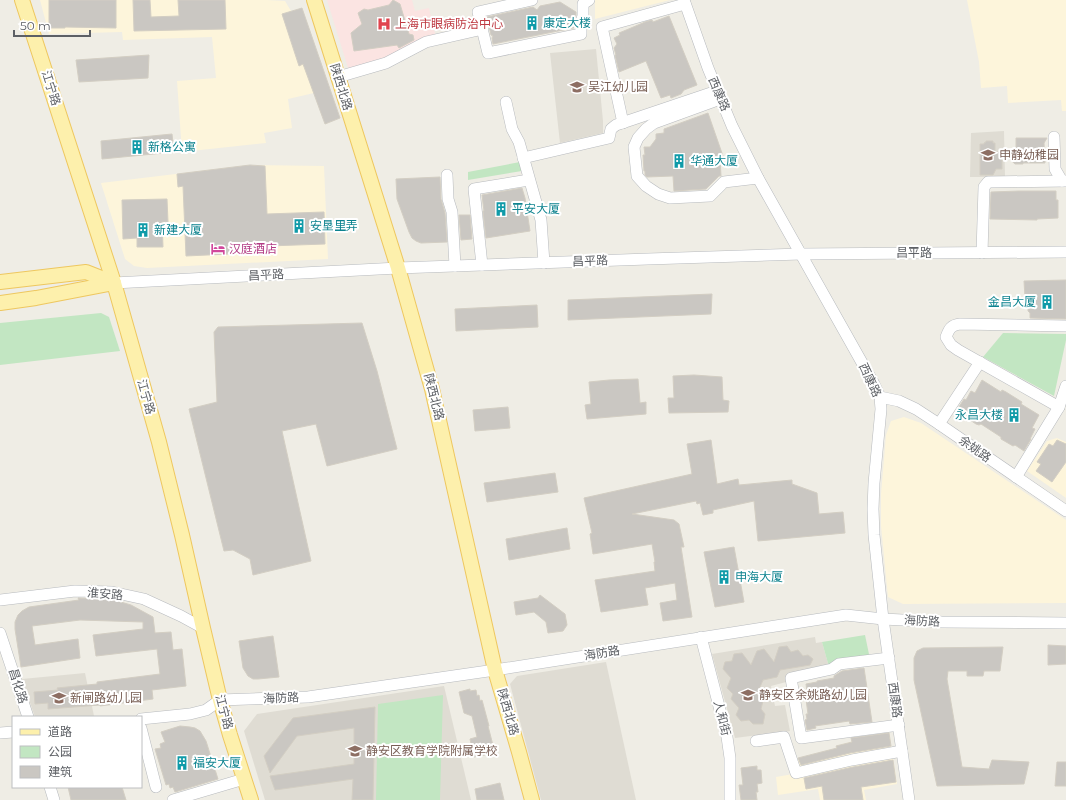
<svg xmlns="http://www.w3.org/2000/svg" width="1066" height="800" font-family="Montserrat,'Noto Sans SC',sans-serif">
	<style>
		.commercial { fill: #fdf5db }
		.education { fill: #dfdcd3 }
		.medical { fill: #fbe4e2 }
		.green { fill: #c2e6c2 }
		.building { fill: #cac7c2; stroke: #d3cec3 }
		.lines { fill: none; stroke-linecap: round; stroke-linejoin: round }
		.minor-casing { stroke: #b7babe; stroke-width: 12 }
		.major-casing { stroke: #eec75f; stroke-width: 16 }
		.minor { stroke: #fff; stroke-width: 11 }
		.major { stroke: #fdf0ac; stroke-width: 14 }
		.labels { text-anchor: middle; stroke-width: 4; stroke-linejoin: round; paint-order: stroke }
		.culture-label { font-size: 12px; fill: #0d838f; stroke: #fff; text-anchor: start }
		.health-label { font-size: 12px; fill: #be3a42; stroke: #fff; text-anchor: start }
		.street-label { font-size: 12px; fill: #5d6065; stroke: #fff }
		.education-label { font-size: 12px; fill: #785e54; stroke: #fff; text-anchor: start }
		.hotel-label { font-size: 12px; fill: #b23c85; stroke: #fff; text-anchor: start }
	</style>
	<rect width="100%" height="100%" fill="#efede5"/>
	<g class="commercial">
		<polygon points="40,0 267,0 285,1 291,11 282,15 299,65 304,64 314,93 288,99 292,128 264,133 266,143 182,152 177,81 216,78 212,37 123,40 122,32 49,34"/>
		<polygon points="595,0 670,0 595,19"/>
		<polygon points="967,0 1066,0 1066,111 1062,111 1061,100 1008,103 1007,86 981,88 979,62"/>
		<polygon points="250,165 324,166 328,259 147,268 134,266 125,259 101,183"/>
		<polygon points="904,417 921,423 1066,520 1066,603 903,604 888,597 881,526 881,494 886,435 891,421"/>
		<polygon points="1057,438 1066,442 1066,498 1027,471 1047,441"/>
		<polygon points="889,731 897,784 864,790 866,800 820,800 818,789 778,795 776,777 793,774 789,761 836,748 836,746"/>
	</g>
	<g class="education">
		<polygon points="596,49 603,121 603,133 560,143 550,53"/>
		<polygon points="1004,131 1005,177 970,177 971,133"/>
		<polygon points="815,637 816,643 822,642 829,667 786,678 786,682 771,686 775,706 785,705 790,731 735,738 712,654"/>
		<polygon points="606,662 636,800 541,800 510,684 517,676"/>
		<polygon points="85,673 94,716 35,717 22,679"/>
		<polygon points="444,686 471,800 265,800 244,731 257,714"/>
	</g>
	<polygon class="medical" points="327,0 412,0 415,11 429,8 436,38 384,61 349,71"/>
	<g class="green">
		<polygon points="520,162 522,171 468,180 468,172"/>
		<polygon points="101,313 109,317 120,351 0,365 0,323"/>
		<polygon points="1003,333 1066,334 1066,340 1054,396 983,357"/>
		<polygon points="865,635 870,659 829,667 822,642"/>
		<polygon points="443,695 440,800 376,800 378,704"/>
	</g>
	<g class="building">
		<polygon points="49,0 116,0 116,28 65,27 65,28 49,28"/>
		<polygon points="133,0 150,0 151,17 179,16 178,0 225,0 226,29 134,31"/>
		<polygon points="393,0 400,4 409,34 413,35 414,40 399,48 397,45 354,51 351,33 362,24 358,13 364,9 368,10 389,5"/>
		<polygon points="560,2 576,12 576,15 574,20 574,28 573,28 493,44 492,38 493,36 491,35 487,17 533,7 537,10 540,6"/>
		<polygon points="302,8 340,118 325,124 303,64 299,66 282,14"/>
		<polygon points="669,16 697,85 684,90 681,94 671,98 670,95 661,98 646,61 619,72 615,55 616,55 614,48 617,44 614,38 620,35 619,33 631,28 645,22 652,20 653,22"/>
		<polygon points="149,55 148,78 79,82 76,60"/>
		<polygon points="708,113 724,159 720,159 721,176 719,176 706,189 674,191 673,176 647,177 645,175 645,171 644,171 643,155 645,155 644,147 650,147 656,139 656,134 664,133 664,129"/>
		<polygon points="172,134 174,152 102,159 101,141"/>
		<polygon points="1016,138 1047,138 1044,143 1045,163 1023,163 1023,164 1015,164 1003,153 1016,153"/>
		<polygon points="986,141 993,141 993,143 995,143 995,152 1000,152 1000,153 1002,153 1002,169 996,169 993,175 980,175 980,144 984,144 984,143 986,142"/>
		<polygon points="250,165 265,166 267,214 324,212 325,244 268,246 268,249 250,249 250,253 186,256 183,186 178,187 177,174"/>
		<polygon points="440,177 441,199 445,213 447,242 421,243 416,241 412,238 409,232 397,199 396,179"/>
		<polygon points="522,188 525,198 530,231 486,238 483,211 484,211 482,195"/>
		<polygon points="1019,191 1056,191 1056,200 1058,200 1058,218 1037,219 1037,220 990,219 991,192"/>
		<polygon points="167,199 168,222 162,222 163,247 137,247 137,238 123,239 122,200"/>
		<polygon points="459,215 470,215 472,239 461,240"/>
		<polygon points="1066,280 1066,319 1030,318 1030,313 1028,311 1028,300 1025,298 1024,281"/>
		<polygon points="712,294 711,314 568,320 568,300"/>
		<polygon points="537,305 538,327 456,331 455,309"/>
		<polygon points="362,323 377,371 397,449 327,466 316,424 282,431 311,561 253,575 250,559 233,550 224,551 189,409 217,402 214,332 218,327"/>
		<polygon points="694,375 722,377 723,400 729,401 728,412 669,413 668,398 674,398 673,376"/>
		<polygon points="638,379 640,403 646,402 646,414 587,419 585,405 591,404 589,382 609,380"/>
		<polygon points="982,380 1001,392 1002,390 1006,392 1022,402 1021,404 1039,415 1032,428 1035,429 1030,439 1031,439 1024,451 1015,445 1013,446 1001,439 1001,437 981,424 979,425 976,424 967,418 967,416 957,410 964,399 966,400 971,391 975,393"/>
		<polygon points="508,407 510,428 475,431 473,410"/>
		<polygon points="711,440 717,484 738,479 739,485 792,480 792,484 817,493 819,514 843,512 845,533 758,541 754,501 713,510 713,513 703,515 700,503 697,504 696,501 632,514 674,520 679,524 684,547 681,547 692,617 663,621 660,603 677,600 675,583 645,588 648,605 601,612 595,580 655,571 654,562 655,562 652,544 593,554 590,534 592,533 584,498 692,474 687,444"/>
		<polygon points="1057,440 1066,444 1066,462 1052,482 1036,471 1041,464 1037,462 1049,444 1053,446"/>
		<polygon points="555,473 558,492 487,502 484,483"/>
		<polygon points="567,528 570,549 509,560 506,539"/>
		<polygon points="734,547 744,602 715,607 704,552"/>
		<polygon points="540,595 565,614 567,625 563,631 548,633 546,622 534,612 516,615 514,602 538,598"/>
		<polygon points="78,598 114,600 131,605 153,617 155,633 171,632 173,650 182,649 186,686 152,690 153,699 100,706 100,705 48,709 48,703 35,704 34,692 58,690 57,688 97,684 97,682 160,674 157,649 96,656 93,635 143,629 143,622 80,620 32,626 35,645 78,639 80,658 21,667 15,629 15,622 18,615 22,611 29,607 79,600"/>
		<polygon points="273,636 279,677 258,679 253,679 248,676 243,668 239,641"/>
		<polygon points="1048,645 1066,646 1066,664 1048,665"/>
		<polygon points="787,646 791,652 798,650 803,656 808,655 813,659 810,665 780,670 777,677 763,680 757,694 763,701 761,709 765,714 763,724 753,724 749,720 741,721 736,715 739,708 731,699 733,694 727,688 731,678 723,669 725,662 732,661 734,654 742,653 751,665 757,651 764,649 774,662 779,647"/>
		<polygon points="1003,647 1000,671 984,671 983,676 967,676 967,671 948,671 947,679 962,767 989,769 992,760 1029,762 1024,784 937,786 914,680 914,658 917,651 923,648"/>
		<polygon points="864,668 872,722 850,724 849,721 815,726 816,728 807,730 805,720 807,719 806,714 808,714 805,692 807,692 806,684 817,682 817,681 834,678 834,676 842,671"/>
		<polygon points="470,689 470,691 476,690 477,696 479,695 480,701 482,700 489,726 488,726 495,753 474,757 470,739 477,737 472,716 464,713 459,692"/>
		<polygon points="375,707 373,800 352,800 353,779 275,790 270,776 354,764 354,728 297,736 270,773 264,756 293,718"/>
		<polygon points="180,726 190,727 195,728 200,731 206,741 218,779 175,792 173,787 170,788 169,784 166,785 155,749 161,748 160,744 165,742 161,732"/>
		<polygon points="889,733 891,746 850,753 801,765 798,758 837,748 836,746 852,742 851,738"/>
		<polygon points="893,760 896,782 861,787 863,800 824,800 822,786 806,789 804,778 853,767"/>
		<polygon points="1057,762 1066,762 1066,786 1055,786"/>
		<polygon points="757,766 757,770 761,770 762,783 757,784 758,792 756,792 757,800 741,800 739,785 743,785 741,768"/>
		<polygon points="500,783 504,800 477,800 475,789"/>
		<polygon points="68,787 122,787 126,800 71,800"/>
	</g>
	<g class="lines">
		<defs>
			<g id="minor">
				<polyline points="532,0 478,12 488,53 581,34 581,22 583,16 583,4 589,0"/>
				<polyline points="684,0 708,68 732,126 758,178 874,384 880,397 881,409 874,483 873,509 874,535 883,619 909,800"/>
				<polyline points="338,77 386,63 426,42 483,29"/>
				<polyline points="720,99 654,123 646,129 638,138 634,147 637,176 646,186 658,194 670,198 710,196 724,182 758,178"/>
				<polyline points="506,102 512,129 519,142 541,220 544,263"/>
				<polyline points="623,123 602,27 685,4"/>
				<polyline points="1054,137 1055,169 1062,181"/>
				<polyline points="523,158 609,138 611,129 616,125 717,91"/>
				<polyline points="447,175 448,199 452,212 455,266"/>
				<polyline points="982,253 984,187 988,182 1066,181"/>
				<polyline points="482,265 474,189 529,180"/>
				<polyline points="114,283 398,268 648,259 801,254 1066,252"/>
				<polyline points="880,397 899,401 916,409 939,424 1066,511"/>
				<path d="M 1059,407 L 958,350 L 951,345 L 946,337 C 949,329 951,325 960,324 L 1066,326"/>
				<polyline points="939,424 980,362"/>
				<polyline points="1016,477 1059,407 1066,386"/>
				<polyline points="0,600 75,591 112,592 144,599 181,616 203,628"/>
				<polyline points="0,633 28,717"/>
				<polyline points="701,637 727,737 730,758 730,800"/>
				<polyline points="889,658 839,664 832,669 791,678 801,738 899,725"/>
				<polyline points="141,719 190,714 206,710 220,700 308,697 495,670 846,615 883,619 942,622 1066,623"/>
				<polyline points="141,728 156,787"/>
				<polyline points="0,733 13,732"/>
				<polyline points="756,741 784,737 796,773 852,760 902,751"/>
				<polyline points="50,787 54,800"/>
				<polyline points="173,800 244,779"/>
			</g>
			<g id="major">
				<polyline points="22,0 114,283 159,442 182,535 203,628 220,700 230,735 251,800"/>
				<polyline points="314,0 398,268 432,389 495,670 519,752 532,800"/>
				<polyline points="0,282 86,272 114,283"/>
				<polyline points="0,303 36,298 114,283"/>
			</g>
		</defs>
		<use href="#minor" class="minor-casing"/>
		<use href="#major" class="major-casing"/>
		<use href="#minor" class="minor"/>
		<use href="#major" class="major"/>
	</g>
	<defs>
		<symbol id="building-bare" viewBox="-9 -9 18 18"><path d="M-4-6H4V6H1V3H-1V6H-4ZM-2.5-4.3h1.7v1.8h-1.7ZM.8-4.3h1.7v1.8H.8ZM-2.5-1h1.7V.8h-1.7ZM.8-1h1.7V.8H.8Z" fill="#0f9aa8" stroke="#fff" stroke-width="2.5" paint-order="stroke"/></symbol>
		<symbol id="hospital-bare" viewBox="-9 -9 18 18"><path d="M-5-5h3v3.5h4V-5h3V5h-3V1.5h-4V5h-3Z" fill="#e0444e" stroke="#fff" stroke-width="2.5" paint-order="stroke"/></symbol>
		<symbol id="school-bare" viewBox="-9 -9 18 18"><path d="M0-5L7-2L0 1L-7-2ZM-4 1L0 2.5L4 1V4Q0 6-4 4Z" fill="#8d6e63" stroke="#fff" stroke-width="2.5" paint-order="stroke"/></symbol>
		<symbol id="hotel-bare" viewBox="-9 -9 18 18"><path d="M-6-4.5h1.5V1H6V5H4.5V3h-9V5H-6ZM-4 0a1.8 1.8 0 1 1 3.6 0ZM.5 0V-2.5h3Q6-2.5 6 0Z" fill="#d1479c" stroke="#fff" stroke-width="2.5" paint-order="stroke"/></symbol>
	</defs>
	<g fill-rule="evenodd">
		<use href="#building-bare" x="522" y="13" width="20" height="20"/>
		<use href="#hospital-bare" x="374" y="14" width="20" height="20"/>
		<use href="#school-bare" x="567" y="77" width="20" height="20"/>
		<use href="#building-bare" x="127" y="137" width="20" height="20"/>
		<use href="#school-bare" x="978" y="145" width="20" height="20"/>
		<use href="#building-bare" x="669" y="151" width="20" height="20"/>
		<use href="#building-bare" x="491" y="199" width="20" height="20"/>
		<use href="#building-bare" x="289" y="216" width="20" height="20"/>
		<use href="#building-bare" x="133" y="220" width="20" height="20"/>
		<use href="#hotel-bare" x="208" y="239" width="20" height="20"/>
		<use href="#building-bare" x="1037" y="292" width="20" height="20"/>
		<use href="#building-bare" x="1004" y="405" width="20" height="20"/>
		<use href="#building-bare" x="714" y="567" width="20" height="20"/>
		<use href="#school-bare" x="738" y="685" width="20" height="20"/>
		<use href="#school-bare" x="49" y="688" width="20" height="20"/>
		<use href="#school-bare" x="345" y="741" width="20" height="20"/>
		<use href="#building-bare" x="172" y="753" width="20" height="20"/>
	</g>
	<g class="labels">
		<g class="culture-label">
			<text x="543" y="27">康定大楼</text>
			<text x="148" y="151">新格公寓</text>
			<text x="690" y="165">华通大厦</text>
			<text x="512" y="213">平安大厦</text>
			<text x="310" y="230">安垦里弄</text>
			<text x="154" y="234">新建大厦</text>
			<text x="1036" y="306" text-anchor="end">金昌大厦</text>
			<text x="1003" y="419" text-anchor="end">永昌大楼</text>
			<text x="735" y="581">申海大厦</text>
			<text x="193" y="767">福安大厦</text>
		</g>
		<g class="health-label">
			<text x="395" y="28">上海市眼病防治中心</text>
		</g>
		<g class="street-label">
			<text transform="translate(341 87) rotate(73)" y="4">陕西北路</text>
			<text transform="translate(51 88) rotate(72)" y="4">江宁路</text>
			<text transform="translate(719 94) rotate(67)" y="4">西康路</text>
			<text x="914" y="257">昌平路</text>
			<text transform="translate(590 261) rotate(-2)" y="4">昌平路</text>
			<text transform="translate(266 275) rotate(-3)" y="4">昌平路</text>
			<text transform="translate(870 380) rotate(65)" y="4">西康路</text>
			<text transform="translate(146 397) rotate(74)" y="4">江宁路</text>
			<text transform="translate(434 397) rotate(76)" y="4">陕西北路</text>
			<text transform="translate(975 449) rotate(35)" y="4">余姚路</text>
			<text transform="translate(105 594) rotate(5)" y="4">淮安路</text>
			<text transform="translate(922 621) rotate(3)" y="4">海防路</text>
			<text transform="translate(602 653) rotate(-9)" y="4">海防路</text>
			<text transform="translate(18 686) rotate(72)" y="4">昌化路</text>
			<text transform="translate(281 698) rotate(-2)" y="4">海防路</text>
			<text transform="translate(895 700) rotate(82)" y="4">西康路</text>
			<text transform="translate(224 712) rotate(75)" y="4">江宁路</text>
			<text transform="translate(508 712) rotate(74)" y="4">陕西北路</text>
			<text transform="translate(722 718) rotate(76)" y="4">人和街</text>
		</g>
		<g class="education-label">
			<text x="588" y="91">吴江幼儿园</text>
			<text x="999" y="159">申静幼稚园</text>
			<text x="759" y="699">静安区余姚路幼儿园</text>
			<text x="70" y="702">新闸路幼儿园</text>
			<text x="366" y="755">静安区教育学院附属学校</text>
		</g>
		<g class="hotel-label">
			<text x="229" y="253">汉庭酒店</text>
		</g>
	</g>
	<rect x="12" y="716" width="130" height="72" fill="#ffffff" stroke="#bebfc1"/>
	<rect x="20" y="729" width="20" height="6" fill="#fdf0ac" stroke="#bebfc1"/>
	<text x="48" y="736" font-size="12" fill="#5d6065">道路</text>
	<rect x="20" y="746" width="20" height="12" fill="#c2e6c2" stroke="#bebfc1"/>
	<text x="48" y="756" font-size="12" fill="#5d6065">公园</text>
	<rect x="20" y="766" width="20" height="12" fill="#cac7c2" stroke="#bebfc1"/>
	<text x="48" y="776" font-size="12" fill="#5d6065">建筑</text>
	<path d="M14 30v6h76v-6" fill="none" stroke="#5d6065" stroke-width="2"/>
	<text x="20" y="30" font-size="12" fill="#5d6065" stroke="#ffffff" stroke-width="3" paint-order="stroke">50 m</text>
</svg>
